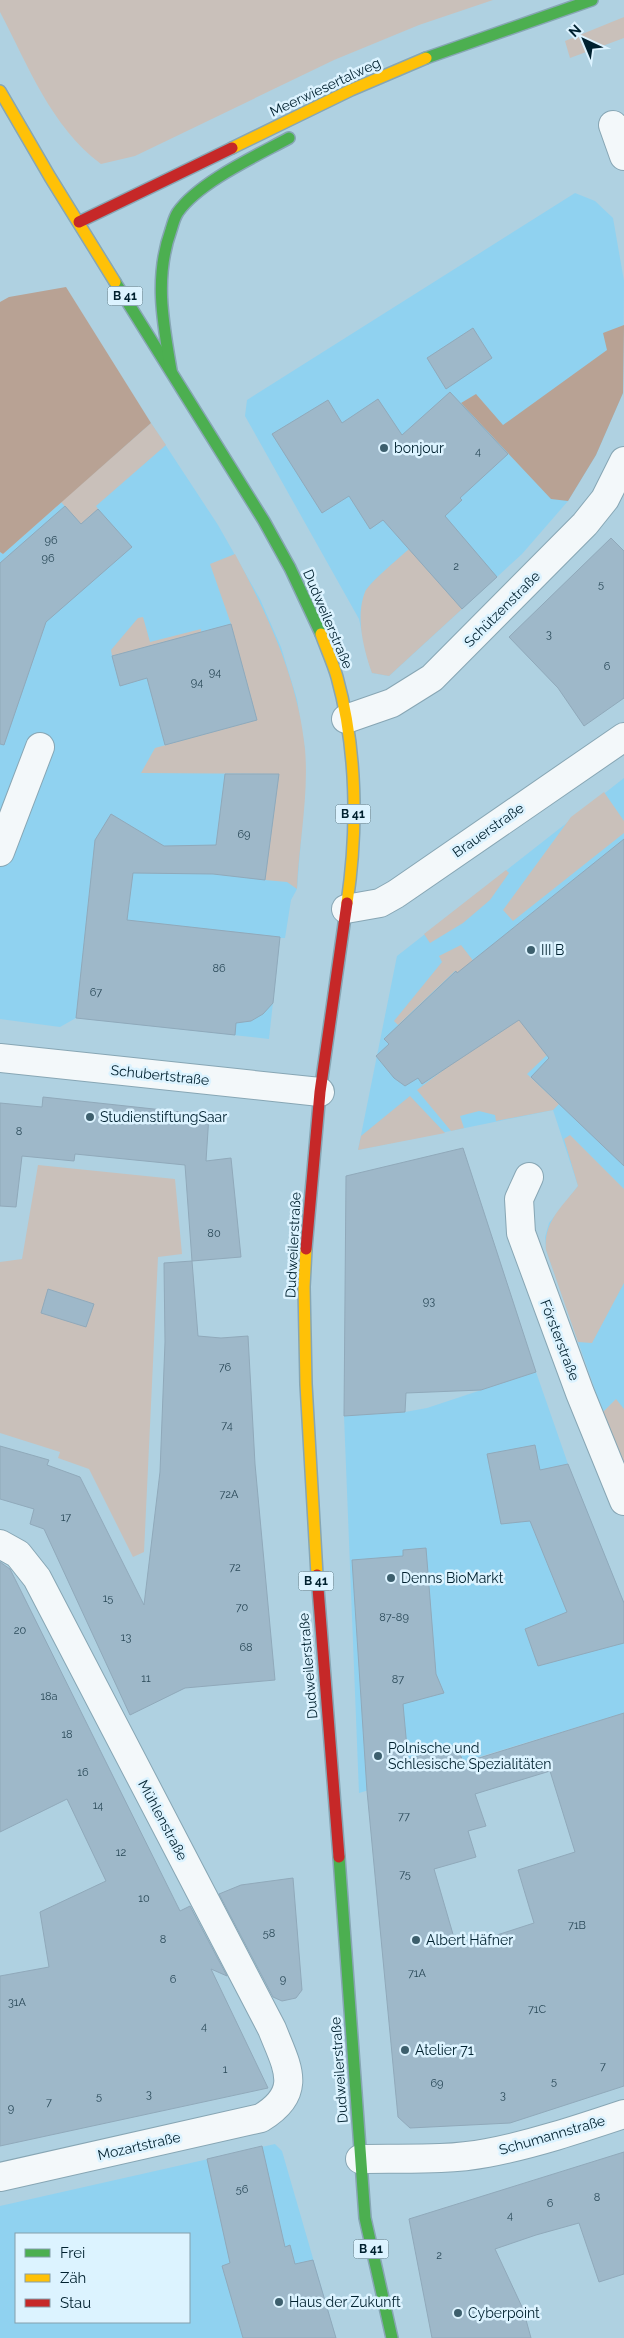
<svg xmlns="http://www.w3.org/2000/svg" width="624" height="2338" font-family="Raleway,sans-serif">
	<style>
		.built { fill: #90d2f0; fill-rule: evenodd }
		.green { fill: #c9c0ba }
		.forest { fill: #b8a294 }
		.building { fill: #9eb8c9; stroke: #90a9ba; fill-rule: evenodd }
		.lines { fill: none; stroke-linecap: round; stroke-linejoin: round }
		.street-casing { stroke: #87a6b4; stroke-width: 30 }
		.fast-casing { stroke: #87a6b4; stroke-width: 14 }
		.slow-casing { stroke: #87a6b4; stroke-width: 14 }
		.jam-casing { stroke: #87a6b4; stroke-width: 14 }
		.street { stroke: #f3f8fa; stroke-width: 28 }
		.fast { stroke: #4caf50; stroke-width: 11 }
		.slow { stroke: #ffc107; stroke-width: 11 }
		.jam { stroke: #c62828; stroke-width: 11 }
		.poi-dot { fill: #3d5f6d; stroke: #dcf3ff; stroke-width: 2 }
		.labels { text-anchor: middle; stroke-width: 5; stroke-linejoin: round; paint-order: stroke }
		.number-label { font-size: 11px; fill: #2a4958 }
		.shield { fill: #dcf3ff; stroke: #42606d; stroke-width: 1 }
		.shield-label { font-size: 12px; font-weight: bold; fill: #00212f }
		.street-label { font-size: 14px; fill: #00212f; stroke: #dcf3ff }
		.poi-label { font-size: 14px; fill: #00212f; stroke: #dcf3ff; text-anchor: start }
	</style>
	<rect width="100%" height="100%" fill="#afd1e1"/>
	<g class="built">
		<polygon points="575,193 595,201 613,218 624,281 623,393 596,455 568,501 522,554 389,676 372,673 366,653 359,619 245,416 247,400"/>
		<polygon points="151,423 218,525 260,599 281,647 297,699 305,750 304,803 297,889 291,900 285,938 280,938 269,1039 76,1018 60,1027 0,1019 0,552 3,554"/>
		<polygon points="624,778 624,1473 546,1250 545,1237 549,1223 578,1186 553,1110 358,1150 397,956"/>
		<polygon points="536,1372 568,1464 624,1603 624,1713 359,1793 344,1416 405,1412 427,1408"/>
		<path d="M 275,2144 L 282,2151 L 336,2338 L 0,2338 L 0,2206 ZM 16,2234 L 189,2234 L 189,2322 L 16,2322 Z"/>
	</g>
	<g class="green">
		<path d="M 0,0 L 493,0 L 419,25 L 334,60 L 135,156 L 101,164 C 51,127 28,65 0,12 Z"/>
		<polygon points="624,17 624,38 570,58 565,41"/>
		<polygon points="151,423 166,445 96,506 98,509 81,524 61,502"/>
		<path d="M 409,549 L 462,609 L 389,676 L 372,673 C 364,650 355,617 365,592 C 368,584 400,557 409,549 Z"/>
		<path d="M 235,554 C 268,616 298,678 305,749 C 309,795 299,843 297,889 L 287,882 L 265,880 L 279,774 L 141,773 L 155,748 L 257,720 L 231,624 L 210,564 Z"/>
		<polygon points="143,617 150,642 201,629 201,632 112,656 111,650 138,618"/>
		<polygon points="604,792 624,821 624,833 513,921 503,910 571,817"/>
		<polygon points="506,870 509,873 490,900 463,923 430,943 424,934"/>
		<polygon points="461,945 478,967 463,979 455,971 398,1025 394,1021 442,962 439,956"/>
		<polygon points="516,1015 547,1055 527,1074 559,1104 553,1110 496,1121 495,1115 479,1111 460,1116 464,1128 451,1131 417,1090"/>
		<polygon points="410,1096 445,1133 358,1150 361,1136"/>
		<path d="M 570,1135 L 624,1189 L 624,1283 L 592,1343 L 578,1342 L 546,1250 C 543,1222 562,1207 578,1186 L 564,1139 Z"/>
		<polygon points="38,1165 175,1179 182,1254 158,1257 144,1552 133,1557 89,1469 58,1458 60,1452 0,1433 0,1262 22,1259"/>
		<polygon points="616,1399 624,1409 624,1473 602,1413"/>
	</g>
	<g class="forest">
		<polygon points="66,287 151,423 3,554 0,552 0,302 9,297"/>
		<polygon points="624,325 623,393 596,455 568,501 551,499 461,403 476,394 503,425 607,350 603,333"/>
	</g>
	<g class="building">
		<polygon points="473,328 492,358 446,389 427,358"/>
		<polygon points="450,392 508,454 460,498 462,500 445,516 497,577 462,609 383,520 370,529 349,496 322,513 272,434 328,400 342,423 378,399 402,435"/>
		<polygon points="65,506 81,524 98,509 132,547 46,622 4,745 0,744 0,563"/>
		<polygon points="611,538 624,551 624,698 584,726 558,688 509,637"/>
		<polygon points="231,624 257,720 165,745 147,678 120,686 112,656"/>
		<polygon points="225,774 279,774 265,880 213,874 133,873 127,920 280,937 273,1003 263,1014 251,1021 236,1023 235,1035 76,1018 95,840 111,814 164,846 216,845"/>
		<polygon points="624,839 624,1166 531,1077 549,1058 519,1020 422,1084 418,1078 405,1086 394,1078 376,1056 389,1044 384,1039 456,971 457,973 497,941"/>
		<polygon points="43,1097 209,1115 206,1161 231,1158 241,1257 192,1261 185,1165 75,1154 74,1161 22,1156 16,1207 0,1206 0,1103 42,1107"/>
		<polygon points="463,1148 536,1372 481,1390 406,1393 405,1412 344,1416 346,1176"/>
		<polygon points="192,1261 198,1336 221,1338 248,1336 255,1464 275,1680 185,1688 130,1715 44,1529 30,1524 34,1509 0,1499 0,1446 49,1460 47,1465 80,1477 144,1605 160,1472 165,1342 164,1263"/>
		<polygon points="48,1289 94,1304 86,1327 41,1313"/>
		<polygon points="535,1445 540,1470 568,1464 624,1603 624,1643 538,1666 525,1629 567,1612 530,1521 501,1524 487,1454"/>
		<path d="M 426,1548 L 436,1674 L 444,1693 L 403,1704 L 408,1759 L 457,1744 L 463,1763 L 624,1713 L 624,2086 L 510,2123 L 410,2128 L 398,2117 L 367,1791 L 352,1560 L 403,1556 L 403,1550 ZM 550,1771 L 575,1852 L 518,1870 L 534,1923 L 457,1948 L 434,1869 L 476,1857 L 468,1831 L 486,1826 L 475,1794 Z"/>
		<polygon points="0,1562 10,1569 180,1911 190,1906 227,1976 211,1969 268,2088 0,2146 0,1976 49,1967 40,1912 106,1881 67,1799 0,1832"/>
		<polygon points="293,1878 302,1990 296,1998 282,2001 273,1997 219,1894 241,1885"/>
		<polygon points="262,2146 285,2247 290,2245 295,2264 313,2260 336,2338 243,2338 222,2266 230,2263 207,2159"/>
		<polygon points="624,2152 624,2274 599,2282 579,2223 536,2235 495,2249 523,2309 531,2338 432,2338 409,2219"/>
	</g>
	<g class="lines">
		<defs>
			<g id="street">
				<polyline points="613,125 624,156"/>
				<polyline points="346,719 392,703 432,678 585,524 605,499 624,461"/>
				<polyline points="0,852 40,747"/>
				<polyline points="346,909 380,903 396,894 624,737"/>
				<polyline points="0,1058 320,1092"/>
				<polyline points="529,1177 519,1199 521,1233 580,1393 624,1501"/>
				<path d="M 0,1544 L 18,1554 L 37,1578 L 272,2029 C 287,2067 304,2092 261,2118 L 0,2177"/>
				<path d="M 360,2159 C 402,2158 445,2161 487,2153 C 534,2144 579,2129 624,2114"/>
			</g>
			<g id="fast">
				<polyline points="426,58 592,0"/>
				<polyline points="115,282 264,521 290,568 321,634"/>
				<path d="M 171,370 C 163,323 154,277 171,230 C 173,224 174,218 178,212 C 199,182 256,156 289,138"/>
				<polyline points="339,1857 365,2218 392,2338"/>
			</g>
			<g id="slow">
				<polyline points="0,91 50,177 115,282"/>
				<polyline points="232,148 351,90 426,58"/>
				<path d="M 321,634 C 326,648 333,663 337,677 C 357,749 358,829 347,903"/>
				<polyline points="306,1249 304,1287 306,1384 317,1575"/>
			</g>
			<g id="jam">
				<polyline points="79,222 232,148"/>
				<polyline points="306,1249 320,1092 347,903"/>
				<polyline points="317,1575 339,1857"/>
			</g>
		</defs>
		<use href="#street" class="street-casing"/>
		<use href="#fast" class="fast-casing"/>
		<use href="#slow" class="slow-casing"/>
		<use href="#jam" class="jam-casing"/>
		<use href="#street" class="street"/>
		<use href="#fast" class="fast"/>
		<use href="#slow" class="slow"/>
		<use href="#jam" class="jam"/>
	</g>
	<g class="poi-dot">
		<circle cx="384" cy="448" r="5"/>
		<circle cx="531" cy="950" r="5"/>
		<circle cx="90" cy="1117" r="5"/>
		<circle cx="391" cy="1578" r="5"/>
		<circle cx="378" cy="1756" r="5"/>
		<circle cx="416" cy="1940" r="5"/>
		<circle cx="405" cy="2050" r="5"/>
		<circle cx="279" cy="2302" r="5"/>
		<circle cx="458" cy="2313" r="5"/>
	</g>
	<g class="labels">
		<g class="number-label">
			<text x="478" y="455">4</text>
			<text x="51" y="544">96</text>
			<text x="48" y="562">96</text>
			<text x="456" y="570">2</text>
			<text x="601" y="588">5</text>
			<text x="549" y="638">3</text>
			<text x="607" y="670">6</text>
			<text x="215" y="676">94</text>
			<text x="197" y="686">94</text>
			<text x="244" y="838">69</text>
			<text x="219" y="972">86</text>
			<text x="96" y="996">67</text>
			<text x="19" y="1135">8</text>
			<text x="214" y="1237">80</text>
			<text x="429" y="1305">93</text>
			<text x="225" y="1371">76</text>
			<text x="227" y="1429">74</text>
			<text x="229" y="1498">72A</text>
			<text x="66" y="1521">17</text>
			<text x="235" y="1571">72</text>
			<text x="108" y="1602">15</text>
			<text x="242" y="1611">70</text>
			<text x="394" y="1621">87-89</text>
			<text x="20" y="1634">20</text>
			<text x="126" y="1641">13</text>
			<text x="246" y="1651">68</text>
			<text x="146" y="1682">11</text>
			<text x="398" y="1683">87</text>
			<text x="49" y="1700">18a</text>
			<text x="67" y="1738">18</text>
			<text x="83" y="1776">16</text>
			<text x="98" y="1809">14</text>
			<text x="404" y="1820">77</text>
			<text x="121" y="1856">12</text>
			<text x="405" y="1878">75</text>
			<text x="144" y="1902">10</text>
			<text x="577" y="1929">71B</text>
			<text x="269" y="1937">58</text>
			<text x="163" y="1943">8</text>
			<text x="417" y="1977">71A</text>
			<text x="173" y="1983">6</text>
			<text x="283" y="1983">9</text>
			<text x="17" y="2006">31A</text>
			<text x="537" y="2013">71C</text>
			<text x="204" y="2030">4</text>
			<text x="603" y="2070">7</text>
			<text x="225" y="2073">1</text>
			<text x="554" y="2085">5</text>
			<text x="437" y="2087">69</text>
			<text x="149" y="2098">3</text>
			<text x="503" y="2099">3</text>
			<text x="99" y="2100">5</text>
			<text x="49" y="2106">7</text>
			<text x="11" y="2112">9</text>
			<text x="242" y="2193">56</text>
			<text x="597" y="2201">8</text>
			<text x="550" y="2207">6</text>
			<text x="510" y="2219">4</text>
			<text x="439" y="2259">2</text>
		</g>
		<g class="shield">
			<rect x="107.5" y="286.5" width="35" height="19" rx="4"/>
			<rect x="335.5" y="804.5" width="35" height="19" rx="4"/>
			<rect x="298.5" y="1571.5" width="35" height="19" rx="4"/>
			<rect x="353.5" y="2239.5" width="35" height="19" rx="4"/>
		</g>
		<g class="shield-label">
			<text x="125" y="300">B 41</text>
			<text x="353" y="818">B 41</text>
			<text x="316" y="1585">B 41</text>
			<text x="371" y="2253">B 41</text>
		</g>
		<g class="street-label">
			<text transform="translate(325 87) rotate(-25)" y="5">Meerwiesertalweg</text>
			<text transform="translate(502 609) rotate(-45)" y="5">Schützenstraße</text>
			<text transform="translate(328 619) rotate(67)" y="5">Dudweilerstraße</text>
			<text transform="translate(488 830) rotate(-35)" y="5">Brauerstraße</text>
			<text transform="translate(160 1075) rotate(6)" y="5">Schubertstraße</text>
			<text transform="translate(293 1245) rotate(-87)" y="5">Dudweilerstraße</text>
			<text transform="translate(560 1340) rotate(69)" y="5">Försterstraße</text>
			<text transform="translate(308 1666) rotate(-95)" y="5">Dudweilerstraße</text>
			<text transform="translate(163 1820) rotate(62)" y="5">Mühlenstraße</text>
			<text transform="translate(339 2070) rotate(-94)" y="5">Dudweilerstraße</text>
			<text transform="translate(552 2135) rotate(-16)" y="5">Schumannstraße</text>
			<text transform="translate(139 2146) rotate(-13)" y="5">Mozartstraße</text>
		</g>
		<g class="poi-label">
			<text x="394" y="453">bonjour</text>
			<text x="541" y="955">III B</text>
			<text x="100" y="1122">StudienstiftungSaar</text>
			<text x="401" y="1583">Denns BioMarkt</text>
			<text x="388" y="1753">Polnische und<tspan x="388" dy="16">Schlesische Spezialitäten</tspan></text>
			<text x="426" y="1945">Albert Häfner</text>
			<text x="415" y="2055">Atelier 71</text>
			<text x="289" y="2307">Haus der Zukunft</text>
			<text x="468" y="2318">Cyberpoint</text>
		</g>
	</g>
	<rect x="15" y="2233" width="175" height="90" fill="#dcf3ff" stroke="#849fac"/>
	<rect x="25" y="2249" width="25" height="8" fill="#4caf50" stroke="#849fac"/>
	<text x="60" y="2258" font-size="15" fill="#00212f">Frei</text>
	<rect x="25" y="2274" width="25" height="8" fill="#ffc107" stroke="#849fac"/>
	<text x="60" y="2283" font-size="15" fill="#00212f">Zäh</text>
	<rect x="25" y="2299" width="25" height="8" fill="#c62828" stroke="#849fac"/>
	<text x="60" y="2308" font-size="15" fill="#00212f">Stau</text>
	<g transform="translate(584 40) rotate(316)" stroke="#dcf3ff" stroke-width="4" paint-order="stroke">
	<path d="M0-4L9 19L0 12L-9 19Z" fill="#00212f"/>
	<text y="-8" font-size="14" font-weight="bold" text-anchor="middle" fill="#00212f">N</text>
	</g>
</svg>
